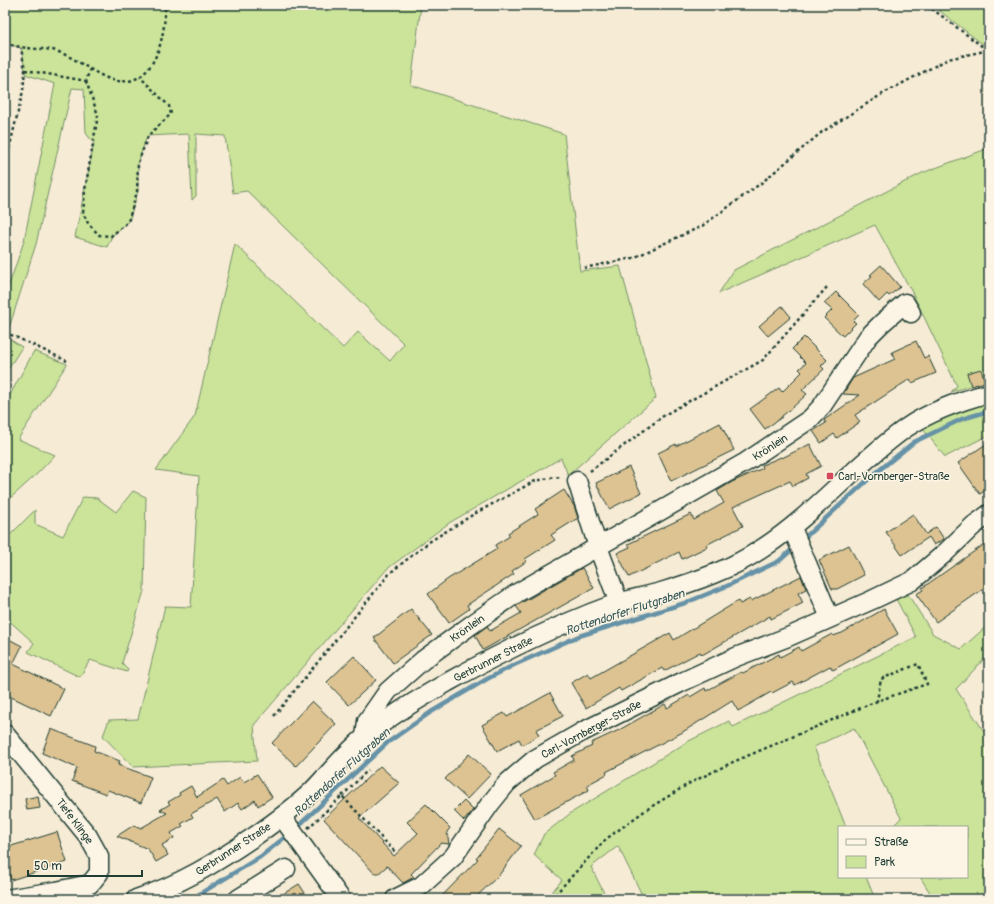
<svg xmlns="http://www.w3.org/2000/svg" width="994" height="904" font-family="Pangolin,sans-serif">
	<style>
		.green { fill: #cbe49a; stroke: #759067 }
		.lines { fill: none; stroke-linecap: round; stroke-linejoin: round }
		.stream { stroke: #6692a7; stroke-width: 4.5 }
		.building { fill: #ddc392; stroke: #1f3d34 }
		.minor-casing { stroke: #1f3d34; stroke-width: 21 }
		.path { stroke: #1f3d34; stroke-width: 2.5; stroke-dasharray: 3 3; stroke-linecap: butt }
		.minor { stroke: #fcf5e5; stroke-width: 18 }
		.poi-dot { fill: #d1495b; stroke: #fcf5e5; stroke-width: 1.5 }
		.labels { text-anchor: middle; stroke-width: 3; stroke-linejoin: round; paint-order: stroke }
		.street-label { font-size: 11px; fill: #1f3d34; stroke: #fcf5e5 }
		.poi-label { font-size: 11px; fill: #1f3d34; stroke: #fcf5e5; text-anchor: start }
		.water-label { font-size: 12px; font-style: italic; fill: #37595a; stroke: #fcf5e5 }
	</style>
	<rect width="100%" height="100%" fill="#f6ebd4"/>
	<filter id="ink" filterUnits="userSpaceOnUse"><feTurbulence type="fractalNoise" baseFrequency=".025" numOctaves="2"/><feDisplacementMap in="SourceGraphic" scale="8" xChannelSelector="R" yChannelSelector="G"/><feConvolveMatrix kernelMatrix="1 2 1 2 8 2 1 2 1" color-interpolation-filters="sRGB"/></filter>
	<g filter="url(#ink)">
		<g class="green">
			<polygon points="5,5 421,5 411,85 564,134 580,271 620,266 656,398 568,475 561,458 449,523 387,569 254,725 257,761 133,767 103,736 109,720 138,719 165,606 191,607 199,476 156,470 195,416 235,244 343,348 358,332 390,361 404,344 247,191 233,193 225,136 196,134 196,196 192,200 189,134 147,136 138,163 138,191 129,221 112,236 107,247 75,237 94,144 86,133 84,89 72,88 36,244 9,328 5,326 5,297 24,241 55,84 25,74 25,70 21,48 5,43"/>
			<polygon points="932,5 989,5 989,49"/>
			<polygon points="989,148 989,380 951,392 957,386 914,296 875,225 719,293 734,270 922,173"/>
			<polygon points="5,336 22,347 5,374"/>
			<polygon points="34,351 67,364 18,439 55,455 37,474 5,503 5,404"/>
			<polygon points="989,400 989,435 945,457 919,424"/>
			<polygon points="133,491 146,497 144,591 122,663 128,669 127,672 90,660 80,677 28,652 34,643 5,617 5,540 35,510 35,524 63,536 83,497 97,498 116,512"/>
			<polygon points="907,593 933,634 961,649 989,624 989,654 956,689 989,739 989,899 934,899 920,877 967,877 967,827 892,827 901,818 854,728 814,747 846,827 839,827 839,877 866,877 875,899 644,899 618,846 591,867 607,899 568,899 567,896 564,899 546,899 562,880 534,855 544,834 571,813 689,741 729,721 733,727 916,637 896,599"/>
		</g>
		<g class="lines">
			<g class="stream">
				<polyline points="802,540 872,476 914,442 962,419 989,411"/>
				<polyline points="295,829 387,743 431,712 487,679 514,665 579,636 685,603 727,586 779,561 795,547"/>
				<polyline points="195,899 198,895 260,857 289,834"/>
			</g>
		</g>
		<g class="building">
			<polygon points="881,265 900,287 889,296 887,294 879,302 863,284 872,276 870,275"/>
			<polygon points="836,292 859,315 853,321 856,323 843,336 824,318 832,310 824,303"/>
			<polygon points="782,306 791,317 768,336 759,326"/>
			<polygon points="804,337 827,360 821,366 824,369 802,390 807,394 793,407 782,416 782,417 765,429 750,409 779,388 782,392 802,372 799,369 806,363 792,349"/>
			<polygon points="916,341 924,358 928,356 936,373 912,383 910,379 855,415 860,422 837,438 834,434 821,443 813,431 826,423 824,420 860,395 843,394 853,378 895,359 892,352"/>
			<polygon points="981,369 985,382 971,386 967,373"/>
			<polygon points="720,423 734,450 671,481 658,453 676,444 676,446"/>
			<polygon points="989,442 989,488 980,494 958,463"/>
			<polygon points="810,444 821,466 806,474 808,478 793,486 790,481 733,507 743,526 706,545 707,547 682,559 679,552 629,577 617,553 630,547 628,544 691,514 694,520 724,503 717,491 732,482 763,468 762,465 781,457 782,458"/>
			<polygon points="629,467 641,493 609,509 596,483"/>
			<polygon points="564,490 574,506 578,518 551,535 555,540 525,559 527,561 512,571 514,574 467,605 469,609 449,623 428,594 448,579 497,549 495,545 510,536 508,533 538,514 535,509"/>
			<polygon points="913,514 926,534 936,527 944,539 934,545 929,537 902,555 886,532"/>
			<polygon points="989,541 989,585 936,622 916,594 923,590 922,588"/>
			<polygon points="849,545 864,575 837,589 832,589 819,560"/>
			<polygon points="582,568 594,588 483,650 475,635 487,626 490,631 521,613 516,606"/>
			<polygon points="801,576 806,589 798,593 803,603 771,619 770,616 702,655 700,652 664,671 662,668 621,691 619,688 586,708 571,683 588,673 591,678 670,633 674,640 738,601 740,604 750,599 751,601"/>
			<polygon points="411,609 432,635 393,663 374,638"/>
			<polygon points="884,609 898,634 833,670 830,666 795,685 793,682 772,693 771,692 738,711 732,701 681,733 606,772 607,774 587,785 589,790 535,819 521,795 555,775 553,772 574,760 572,756 592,746 591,743 619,730 665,704 667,708 689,695 690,697 705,688 706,691 741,672 743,673 779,654 780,657 799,647 801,651 832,634 833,636 842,633"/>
			<polygon points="5,637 22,646 13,664 64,689 51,716 5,694"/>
			<polygon points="354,656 376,680 349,705 327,682"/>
			<polygon points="550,693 563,716 536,730 539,735 522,745 519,739 497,751 482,725 504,713 507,717"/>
			<polygon points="312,701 336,724 296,766 272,743"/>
			<polygon points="51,729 95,746 94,751 120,761 118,765 151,777 141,803 108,790 106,794 72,781 77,768 42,753"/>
			<polygon points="469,754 491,774 467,799 445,779"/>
			<polygon points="380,766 399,783 359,818 394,856 418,833 407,822 426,804 450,828 447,832 449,844 441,843 411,874 414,877 403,883 387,866 379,873 374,873 324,819"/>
			<polygon points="257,774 272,797 258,806 255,800 242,809 238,803 225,812 217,799 191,814 193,817 181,824 183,826 171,833 174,838 162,845 168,855 156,862 148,849 117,836 134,825 141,828 167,813 160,810 170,804 168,802 180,795 179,793 191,786 197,797 223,780 227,786 240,777 244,782"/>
			<polygon points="38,796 40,808 27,810 25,799"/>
			<polygon points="464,801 473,810 464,821 454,811"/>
			<polygon points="499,829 521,846 499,875 474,899 439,899 478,859 476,858"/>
			<polygon points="57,832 67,862 11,880 5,860 5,848"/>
			<polygon points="299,884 309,899 275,899"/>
		</g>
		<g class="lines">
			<defs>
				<g id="minor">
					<polyline points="577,481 598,547 619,603"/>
					<polyline points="792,528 830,618"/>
					<polyline points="5,734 88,836 99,856 99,873 90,884 56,891 6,899"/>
					<polyline points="365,737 367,721 388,691 423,660 471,625 517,593 746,462 810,419 822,406 868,337 882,323 905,303 911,313"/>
					<polyline points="282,817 341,899"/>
					<path d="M 136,899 C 180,885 217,862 255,836 C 275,822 294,808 311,792 C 329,774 344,754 364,738 C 389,716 419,699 448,682 C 502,652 559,624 617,603 C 631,599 647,596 661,592 C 697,581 732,569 763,548 C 815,514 855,464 906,428 C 931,411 959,401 989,393"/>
					<polyline points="238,899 286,869"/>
					<polyline points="395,899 421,886 453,857 490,804 507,783 535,759 582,732 682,682 736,657 788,637 872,600 912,581 945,553 973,526 989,514"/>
				</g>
			</defs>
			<use href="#minor" class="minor-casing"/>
			<g class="path">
				<polyline points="927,5 987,50"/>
				<path d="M 5,43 C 16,47 26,48 38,49 C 44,49 50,49 56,51 C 74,57 89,70 107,78 C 153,96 166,38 165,5"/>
				<polyline points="25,70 86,81 90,69"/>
				<polyline points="86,81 98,115 85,190 83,213 88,223 99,235 111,236 128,222 137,192 138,163 148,136 171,114 169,106 140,77"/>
				<polyline points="5,166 23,91 25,70 21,48"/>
				<polyline points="584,268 633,258 702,226 760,184 822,132 884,93 948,59 989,50"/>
				<polyline points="5,332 67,361"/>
				<polyline points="590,471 666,414 763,360 827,287"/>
				<polyline points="274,716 390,573 429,542 474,514 535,481 555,477 562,478"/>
				<polyline points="342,796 368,770"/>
				<polyline points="308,828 342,796 396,853"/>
				<polyline points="551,899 606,839 646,810 690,783 733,762 877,701 927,684 918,664 881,679 877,701"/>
			</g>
			<use href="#minor" class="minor"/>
		</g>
	</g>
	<rect class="poi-dot" x="826" y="472" width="8" height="8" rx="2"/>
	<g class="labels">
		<g class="street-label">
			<text transform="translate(770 447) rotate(-33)" y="4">Krönlein</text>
			<text transform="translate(467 628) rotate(-35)" y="4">Krönlein</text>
			<text transform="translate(493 659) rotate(-27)" y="4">Gerbrunner Straße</text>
			<text transform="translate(591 729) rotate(-28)" y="4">Carl-Vornberger-Straße</text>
			<text transform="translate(75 821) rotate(53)" y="4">Tiefe Klinge</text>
			<text transform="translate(233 849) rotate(-33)" y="4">Gerbrunner Straße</text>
		</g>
		<g class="poi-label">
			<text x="838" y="480">Carl-Vornberger-Straße</text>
		</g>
		<g class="water-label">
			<text transform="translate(625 612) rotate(-18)" y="4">Rottendorfer Flutgraben</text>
			<text transform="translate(342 772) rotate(-42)" y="4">Rottendorfer Flutgraben</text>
		</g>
	</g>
	<rect width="994" height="904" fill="none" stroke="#fcf5e5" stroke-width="20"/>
	<rect x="10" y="10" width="974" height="884" fill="none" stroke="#1f3d34" stroke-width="1.5" filter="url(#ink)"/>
	<rect x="838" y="826" width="130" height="52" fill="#fcf5e5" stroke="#a4ab9e"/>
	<rect x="846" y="839" width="20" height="6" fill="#fcf5e5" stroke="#a4ab9e"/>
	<text x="874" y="846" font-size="12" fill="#1f3d34">Straße</text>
	<rect x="846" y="856" width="20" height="12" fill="#cbe49a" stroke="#a4ab9e"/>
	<text x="874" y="866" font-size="12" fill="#1f3d34">Park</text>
	<path d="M28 870v6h114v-6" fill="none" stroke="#1f3d34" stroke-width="2"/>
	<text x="34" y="870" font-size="12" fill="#1f3d34" stroke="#fcf5e5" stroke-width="3" paint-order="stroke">50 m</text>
</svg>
